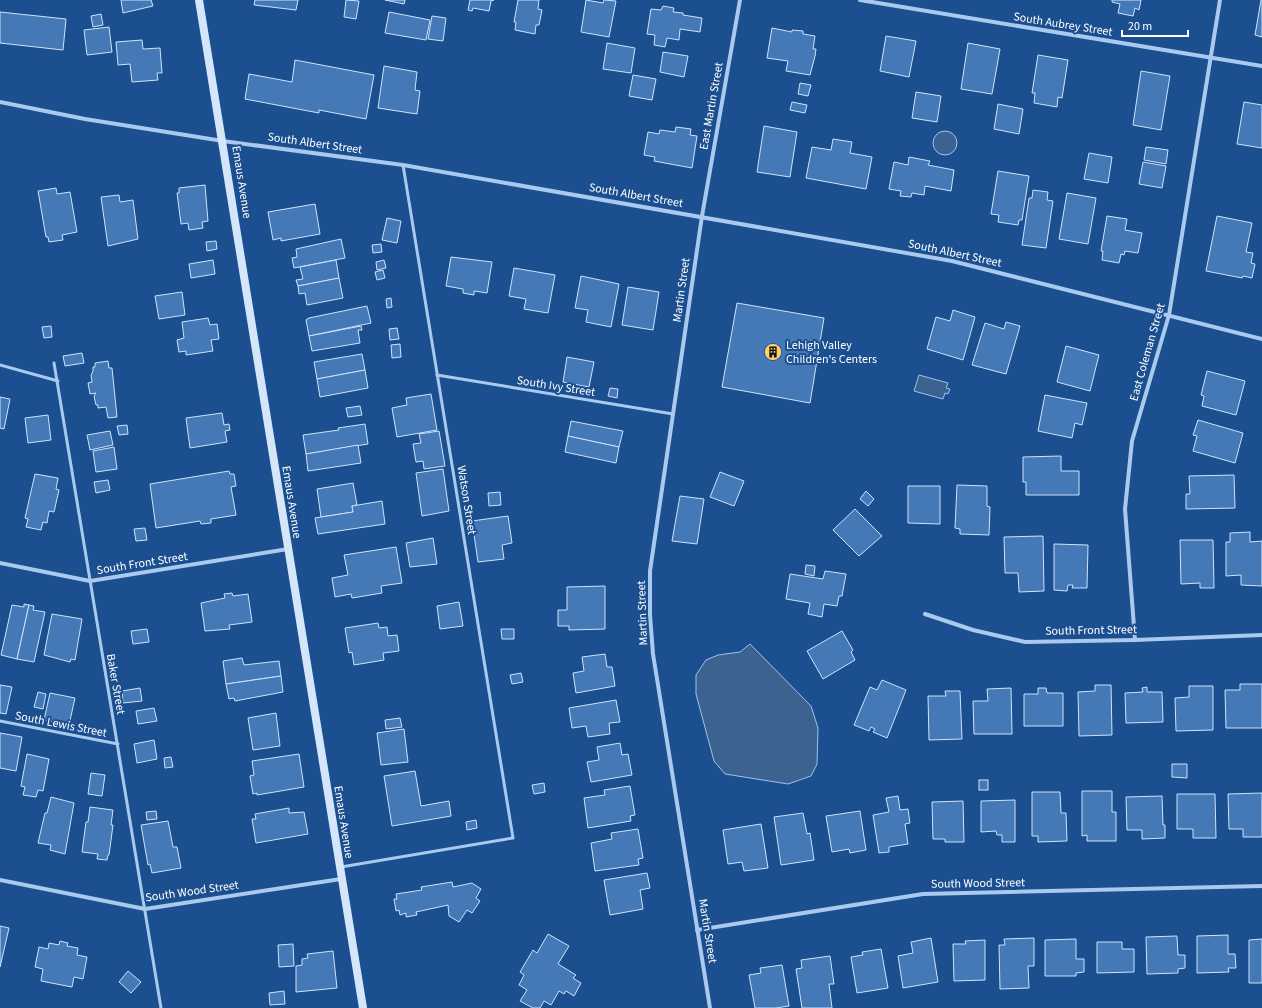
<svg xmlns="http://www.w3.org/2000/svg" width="1262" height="1008" font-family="'Source Sans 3',sans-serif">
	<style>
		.water { fill: #3c6290; stroke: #9cc4f0 }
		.building { fill: #4478b7; stroke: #cfe3fa }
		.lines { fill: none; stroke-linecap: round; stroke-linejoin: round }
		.service { stroke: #a9c9ee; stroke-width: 3 }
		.minor { stroke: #a9c9ee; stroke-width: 4 }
		.secondary { stroke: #d6e6fa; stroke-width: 8 }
		.labels { text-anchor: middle; stroke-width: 4; stroke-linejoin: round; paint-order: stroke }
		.street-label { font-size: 12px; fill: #fff; stroke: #1b4f8f }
		.poi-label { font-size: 12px; fill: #fff; stroke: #1b4f8f; text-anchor: start }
	</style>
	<rect width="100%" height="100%" fill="#1b4f8f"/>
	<g class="water">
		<circle cx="945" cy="143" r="12"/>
		<polygon points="919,375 948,383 946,388 950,389 948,394 945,393 943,399 914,391"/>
		<polygon points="750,644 811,706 818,728 817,764 811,776 788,784 725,774 714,761 696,694 696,675 706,660 718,655 740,652"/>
	</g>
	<g class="building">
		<polygon points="121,0 151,0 153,6 123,13"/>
		<polygon points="255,0 298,0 296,10 254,5"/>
		<polygon points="346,0 359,1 356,19 344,17"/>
		<polygon points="385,0 405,0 404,4"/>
		<polygon points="470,0 494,0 491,1 489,11 473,8 472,11 468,10"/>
		<polygon points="518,0 539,0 538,9 542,10 539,25 536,25 535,34 515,30 516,22 514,22"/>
		<polygon points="586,0 603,3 604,0 616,1 609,37 581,32"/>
		<polygon points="1112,0 1141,0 1139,10 1135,8 1133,16 1118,13 1120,4 1112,2"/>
		<polygon points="1261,0 1262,0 1262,37 1255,35"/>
		<polygon points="663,6 674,8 673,12 683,13 683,15 702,18 700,32 680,29 679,40 667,38 665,47 654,45 655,35 647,34 651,9 661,10"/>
		<polygon points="0,12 66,19 63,50 0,43"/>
		<polygon points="389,12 430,20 426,40 385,33"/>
		<polygon points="101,14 103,25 93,27 91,16"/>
		<polygon points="432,16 446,18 443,41 428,39"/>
		<polygon points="109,27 112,52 87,55 84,30"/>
		<polygon points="772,28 792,32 792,30 803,31 803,34 815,36 813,49 816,49 815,56 810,75 786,71 788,61 767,58"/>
		<polygon points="886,36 916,41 909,77 880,71"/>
		<polygon points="142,40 143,49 160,48 162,73 157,73 158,80 132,82 130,64 118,65 116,42"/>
		<polygon points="607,43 635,48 631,73 603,69"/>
		<polygon points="968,43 1000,49 992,94 961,89"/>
		<polygon points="663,52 688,56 684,77 660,72"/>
		<polygon points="1038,55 1068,60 1062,98 1058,97 1057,107 1034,103 1035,93 1032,93"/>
		<polygon points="295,60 374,75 366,119 319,110 319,113 245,99 249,74 292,82"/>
		<polygon points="384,66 417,72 415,90 420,91 417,114 378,108"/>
		<polygon points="1141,71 1170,76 1161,130 1133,125"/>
		<polygon points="633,75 656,79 652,100 629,96"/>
		<polygon points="800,83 811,85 808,96 798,94"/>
		<polygon points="916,92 941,96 937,122 912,118"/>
		<polygon points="792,102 807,105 805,113 790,110"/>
		<polygon points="1244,102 1262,105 1262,148 1237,144"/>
		<polygon points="998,104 1023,109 1019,134 994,129"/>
		<polygon points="764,126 797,132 790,177 757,172"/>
		<polygon points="676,127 691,129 690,135 697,136 692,168 654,161 655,157 644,155 648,132 659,134 660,130 675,132"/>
		<polygon points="833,139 852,142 850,153 872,157 866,189 806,178 812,147 831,150"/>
		<polygon points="1146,147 1168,150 1166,164 1144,160"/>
		<polygon points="1089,153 1112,157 1108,183 1084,179"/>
		<polygon points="909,157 930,161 928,165 954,170 951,191 925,186 924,195 912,193 911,197 900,196 901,191 889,189 894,162 908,165"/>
		<polygon points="1143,162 1166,166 1162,188 1139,184"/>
		<polygon points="998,171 1029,176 1022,220 1019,220 1018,225 998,222 999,215 991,214"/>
		<polygon points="205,185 208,221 202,222 203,228 189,230 188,223 181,224 177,193 179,193 179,188"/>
		<polygon points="56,188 57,194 70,192 77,232 62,235 63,240 49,242 48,237 46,237 38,191"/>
		<polygon points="1033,190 1048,192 1047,200 1053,201 1046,248 1022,245 1029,198 1032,198"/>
		<polygon points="1067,193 1096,198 1088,244 1059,239"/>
		<polygon points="119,195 120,202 133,200 138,239 108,246 101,197"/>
		<polygon points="315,204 320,234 281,241 281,238 273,240 268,212"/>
		<polygon points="1107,216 1127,219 1125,230 1142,233 1138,253 1125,251 1124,255 1121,254 1119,263 1102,260 1103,251 1101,251"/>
		<polygon points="1217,216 1252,223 1246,252 1253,253 1251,263 1255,264 1252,278 1243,276 1242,278 1206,271"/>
		<polygon points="387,218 401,221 397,243 382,240"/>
		<polygon points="341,239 345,258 294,268 292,258 297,257 296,249"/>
		<polygon points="216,241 217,249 207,251 206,242"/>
		<polygon points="381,244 382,252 373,253 372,245"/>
		<polygon points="451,257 492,262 487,293 474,291 474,295 463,293 463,289 446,286"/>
		<polygon points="213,260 215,274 191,278 189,264"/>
		<polygon points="336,260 339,278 298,286 296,280 303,279 300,267"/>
		<polygon points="384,260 386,268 377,270 376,262"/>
		<polygon points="514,268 555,275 548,313 524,309 526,299 509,296"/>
		<polygon points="383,270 385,278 377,280 375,272"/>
		<polygon points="581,276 619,284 611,327 586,322 588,310 575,308"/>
		<polygon points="339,278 343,298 307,305 305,293 299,294 298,286"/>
		<polygon points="628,287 659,292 653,330 622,325"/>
		<polygon points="182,292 185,315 159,319 155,296"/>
		<polygon points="391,298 392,307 387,308 386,299"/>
		<polygon points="737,303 824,318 810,403 722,387"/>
		<polygon points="367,306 371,323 309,336 306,320 309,318"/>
		<polygon points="953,310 975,317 963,360 927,349 936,317 950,321"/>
		<polygon points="208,318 210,325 217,324 219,339 211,340 213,351 186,355 186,351 179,352 177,340 184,338 182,322"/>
		<polygon points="1006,322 1020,326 1006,374 972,365 985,323 1004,329"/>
		<polygon points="51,326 52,337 44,338 42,327"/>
		<polygon points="361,326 362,330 358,330 360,343 312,351 309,336"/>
		<polygon points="397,328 399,339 390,340 389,329"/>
		<polygon points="400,344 401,357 392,358 391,345"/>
		<polygon points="1066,346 1099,355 1090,391 1057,382"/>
		<polygon points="82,353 84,363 65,366 63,356"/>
		<polygon points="362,354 365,370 317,379 314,362"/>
		<polygon points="567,357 594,362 589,387 563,382"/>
		<polygon points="108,361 109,368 112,368 117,417 108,418 106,407 98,408 98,405 96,405 94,396 96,393 90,394 88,383 92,382 91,375 93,371 93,367 95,367 95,363"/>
		<polygon points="365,370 368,388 320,397 317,379"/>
		<polygon points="1207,371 1245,381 1236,415 1202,406 1204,396 1201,395"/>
		<polygon points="610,388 618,389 617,398 608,396"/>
		<polygon points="431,394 437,430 397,437 392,408 407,405 406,398"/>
		<polygon points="1045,395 1087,403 1082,425 1075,423 1072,438 1038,431"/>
		<polygon points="0,397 10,399 4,429 0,428"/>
		<polygon points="360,406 362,415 348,417 346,408"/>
		<polygon points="222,413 224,425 229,424 230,430 225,431 227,442 190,448 186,418"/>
		<polygon points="48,415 51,440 28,443 25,418"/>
		<polygon points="1198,420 1243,433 1235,463 1193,451 1197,436 1193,435"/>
		<polygon points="571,421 623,431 619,447 568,436"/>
		<polygon points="365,424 368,444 306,454 303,435 339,430 338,428"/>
		<polygon points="127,425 128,434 119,435 117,426"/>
		<polygon points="110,431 113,445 90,450 87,435"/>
		<polygon points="439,431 445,466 424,469 423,461 416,462 413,444 421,443 419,434"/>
		<polygon points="568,436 619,447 616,463 565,452"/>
		<polygon points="358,445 361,463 308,471 306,454"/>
		<polygon points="114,447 117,469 96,472 93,451"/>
		<polygon points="1061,456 1061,471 1079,471 1079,495 1026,495 1026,482 1023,482 1023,457"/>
		<polygon points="443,469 449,511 422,516 416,473"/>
		<polygon points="229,471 230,474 234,474 236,486 231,487 236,515 211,519 211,523 201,524 200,521 156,528 150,484"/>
		<polygon points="720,472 744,481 734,506 710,497"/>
		<polygon points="35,474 58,478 56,489 59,490 54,512 49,511 47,523 43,522 41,530 26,527 28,519 25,518"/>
		<polygon points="1234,475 1235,508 1186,509 1186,494 1190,494 1189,476"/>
		<polygon points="108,480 110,490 96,493 94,482"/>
		<polygon points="353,483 357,505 352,506 353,512 321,517 317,489"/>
		<polygon points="957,485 987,486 987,506 990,507 989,535 960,534 960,529 955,528"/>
		<polygon points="908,486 940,486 940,524 908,523"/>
		<polygon points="866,491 874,499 868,506 860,499"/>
		<polygon points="500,492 501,505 489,506 488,493"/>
		<polygon points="680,496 704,499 697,544 672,541"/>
		<polygon points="382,501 385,524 318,534 315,518 353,512 352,506"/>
		<polygon points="855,509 882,536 859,556 833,530"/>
		<polygon points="508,516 512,543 502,545 504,559 478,562 472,521"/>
		<polygon points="145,528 147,540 136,541 134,529"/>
		<polygon points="1250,532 1250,542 1262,541 1262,586 1241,585 1241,575 1226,576 1226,542 1230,542 1230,533"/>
		<polygon points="1043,536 1044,591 1019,592 1018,573 1005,573 1004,537"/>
		<polygon points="433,538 437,564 410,567 406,543"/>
		<polygon points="1180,540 1213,540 1214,588 1200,588 1200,583 1181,584"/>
		<polygon points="1054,544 1088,545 1087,588 1072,588 1073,585 1068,585 1067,591 1054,590"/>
		<polygon points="396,547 402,583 381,586 382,593 352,598 351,594 335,597 332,578 348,575 344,555"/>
		<polygon points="806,565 815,566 814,576 805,574"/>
		<polygon points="825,571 846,574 842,596 839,596 837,606 824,604 822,617 808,614 810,603 786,599 790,574 823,579"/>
		<polygon points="605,586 605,629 569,630 569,626 558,626 558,610 567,610 567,587"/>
		<polygon points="232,593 233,596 248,594 252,622 229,625 230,629 205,631 201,603 225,598 224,594"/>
		<polygon points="459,602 463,626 440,629 437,606"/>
		<polygon points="24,604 29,605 17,659 1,655 12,605 24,607"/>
		<polygon points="29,605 34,606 33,610 45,612 34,662 17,659"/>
		<polygon points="52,614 82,619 75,660 71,659 70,662 44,655"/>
		<polygon points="378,623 379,628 387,627 388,636 397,635 399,651 383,653 384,660 354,665 352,652 349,653 345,628"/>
		<polygon points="147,629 149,642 133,644 131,631"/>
		<polygon points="501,629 514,629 514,639 502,639"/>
		<polygon points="842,631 853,650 851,652 855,660 823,679 807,651"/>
		<polygon points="605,654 607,667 612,667 615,686 576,693 573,673 584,671 582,657"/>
		<polygon points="242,658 244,665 279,661 281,676 226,684 223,661"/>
		<polygon points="521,673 523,682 512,684 510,675"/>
		<polygon points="281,676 283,692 235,701 234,698 229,699 226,684"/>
		<polygon points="882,680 906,690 887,738 873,732 875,729 871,727 869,731 854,725 870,687 877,690"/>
		<polygon points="1240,684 1262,684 1262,728 1226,728 1225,690 1240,690"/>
		<polygon points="0,685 12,687 6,714 0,713"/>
		<polygon points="1095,685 1111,685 1112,735 1079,736 1078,692 1095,691"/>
		<polygon points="1189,686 1213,686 1213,730 1176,731 1175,698 1189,697"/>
		<polygon points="1147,687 1147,692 1162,692 1163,722 1126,723 1125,693 1143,692 1142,688"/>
		<polygon points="140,688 142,701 123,703 122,691"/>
		<polygon points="1011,688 1012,734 974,734 973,701 988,701 987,689"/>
		<polygon points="1038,688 1046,688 1047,693 1063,693 1063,726 1024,726 1024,694 1038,694"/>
		<polygon points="945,691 960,691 962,739 929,740 928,696 946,696"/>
		<polygon points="38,692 46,694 43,709 34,707"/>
		<polygon points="50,693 75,698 69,725 44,720"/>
		<polygon points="616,700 620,722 609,723 610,734 588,737 586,726 572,728 569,708"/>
		<polygon points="154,708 157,721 138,724 136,711"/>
		<polygon points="276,713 280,746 253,750 248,718"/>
		<polygon points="400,718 402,727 386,729 385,720"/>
		<polygon points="404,729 408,762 381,765 377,733"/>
		<polygon points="0,733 22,737 16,771 0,768"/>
		<polygon points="154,740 157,759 137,763 134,744"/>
		<polygon points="620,743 622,755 628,754 632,775 591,782 587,762 599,760 597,747"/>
		<polygon points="27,754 49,759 43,791 38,790 36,797 23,795 25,787 21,786"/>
		<polygon points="299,754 304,787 257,795 257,793 253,794 250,776 254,775 252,761"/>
		<polygon points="171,757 173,767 165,768 164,758"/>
		<polygon points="1172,764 1187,764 1187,778 1172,777"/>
		<polygon points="415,771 421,806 449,801 451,816 392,826 384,776"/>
		<polygon points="91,773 105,775 102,796 88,794"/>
		<rect x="979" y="780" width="9" height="10"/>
		<polygon points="544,783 545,792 534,794 532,785"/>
		<polygon points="630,786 635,815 630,816 631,821 588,828 584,798 605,795 604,790"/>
		<polygon points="1082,791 1112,791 1112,812 1116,812 1116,841 1087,841 1087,835 1082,836"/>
		<polygon points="1032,792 1060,792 1061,813 1066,813 1067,841 1038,842 1038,836 1032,836"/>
		<polygon points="1262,793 1262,837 1243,837 1243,829 1229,829 1228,794"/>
		<polygon points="1177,794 1215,794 1216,838 1193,838 1193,829 1177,829"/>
		<polygon points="898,796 900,810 908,809 910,823 905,824 908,844 889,847 889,852 879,853 873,815 889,812 886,798"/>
		<polygon points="1162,796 1163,825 1165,825 1165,838 1142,839 1142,830 1127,830 1126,797"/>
		<polygon points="51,797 74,803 65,854 50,850 51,845 38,843 45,813 47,813"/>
		<polygon points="1015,800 1015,842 1002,842 1002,835 997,835 996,831 981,832 981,801"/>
		<polygon points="963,801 964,842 945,842 945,839 933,839 932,802"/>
		<polygon points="90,807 113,810 111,825 113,825 109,855 108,855 107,860 97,859 98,854 82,852 86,822 88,822"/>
		<polygon points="289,808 289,813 304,812 308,834 256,843 252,819 256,819 255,814"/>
		<polygon points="156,811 157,819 147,820 146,812"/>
		<polygon points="860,811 866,850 850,853 849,849 832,852 826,816"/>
		<polygon points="803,813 807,834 810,833 814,860 781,865 774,817"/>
		<polygon points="476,820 477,828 467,830 466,822"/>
		<polygon points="168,821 173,847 177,847 181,868 152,873 150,864 148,865 141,825"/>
		<polygon points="761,824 768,868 744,871 742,862 728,864 723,830"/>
		<polygon points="638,829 643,858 638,859 639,865 595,871 591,843 612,839 611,833"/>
		<polygon points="647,873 650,888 640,890 643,909 610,915 604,880"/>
		<polygon points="452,882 453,887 472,883 481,889 476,898 480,901 472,913 467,910 459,922 449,916 448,905 416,912 417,915 406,917 406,913 400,915 399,910 396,911 394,899 397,899 396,894 422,890 421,887"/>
		<polygon points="0,926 9,928 0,967"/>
		<polygon points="548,934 569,946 558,964 576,975 573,978 581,983 574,996 566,991 564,994 559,991 551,1005 544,1001 540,1008 533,1008 520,1001 527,990 519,985 524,975 520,972 533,950 537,953"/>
		<polygon points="1228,935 1228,954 1235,954 1236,968 1228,968 1229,972 1197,973 1197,936"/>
		<polygon points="1177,936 1178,955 1185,955 1185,968 1178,969 1178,973 1147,974 1146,937"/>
		<polygon points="931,938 938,982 903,988 898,956 913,953 911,942"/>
		<polygon points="1034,938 1034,966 1028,966 1029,988 1000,989 999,945 1005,945 1004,939"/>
		<polygon points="1076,939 1076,959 1084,959 1084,972 1076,973 1076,976 1045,976 1045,940"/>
		<polygon points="1262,939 1262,983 1249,983 1249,940"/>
		<polygon points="985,940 985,980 954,981 953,944 966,944 965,941"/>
		<polygon points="60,941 68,943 67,946 78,948 77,955 87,957 83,979 74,977 72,987 41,981 43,969 35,967 39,947 48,949 49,943 59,945"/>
		<polygon points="1097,942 1122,942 1122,949 1134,949 1134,972 1097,973"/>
		<polygon points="293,944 294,966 279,967 278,945"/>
		<polygon points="881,949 888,988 857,993 851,957 863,955 862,952"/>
		<polygon points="333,951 337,988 296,992 296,966 302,965 302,959 308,958 307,954"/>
		<polygon points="830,956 834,984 829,984 832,1008 802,1008 796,969 802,968 801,960"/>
		<polygon points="782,965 789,1006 776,1008 755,1008 749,975 761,973 760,968"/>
		<polygon points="128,971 141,982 131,993 119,982"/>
		<polygon points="284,991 285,1004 270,1005 269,993"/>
	</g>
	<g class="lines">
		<g class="service">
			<polyline points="54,363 161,1008"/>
			<polyline points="0,365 58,381"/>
			<polyline points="437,375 673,414"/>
			<polyline points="0,721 118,744"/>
			<polyline points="341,867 513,838 403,165"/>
		</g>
		<g class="minor">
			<polyline points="860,0 1262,66"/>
			<polyline points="0,102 85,119 223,141 403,165 952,261 1262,339"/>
			<polyline points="0,563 90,581 288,549"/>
			<polyline points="925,614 973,630 1025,642 1135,640 1262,635"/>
			<polyline points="1135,640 1125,509 1132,441 1169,315 1220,0"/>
			<polyline points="0,880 145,909 341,879"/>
			<polyline points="697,930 923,894 1262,886"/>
			<polyline points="710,1008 653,654 650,615 650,571 702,216 740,0"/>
		</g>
		<polyline class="secondary" points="199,0 363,1008"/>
	</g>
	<defs>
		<symbol id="building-disc" viewBox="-11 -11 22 22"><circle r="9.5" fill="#ffd166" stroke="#1b4f8f"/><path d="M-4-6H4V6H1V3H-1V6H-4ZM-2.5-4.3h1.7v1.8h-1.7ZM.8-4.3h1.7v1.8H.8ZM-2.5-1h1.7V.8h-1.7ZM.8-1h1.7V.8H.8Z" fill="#111"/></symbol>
	</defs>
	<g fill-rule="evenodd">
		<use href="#building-disc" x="763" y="342" width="20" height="20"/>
	</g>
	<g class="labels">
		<g class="street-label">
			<text transform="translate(1063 24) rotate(9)" y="4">South Aubrey Street</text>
			<text transform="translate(711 106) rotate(-80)" y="4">East Martin Street</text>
			<text transform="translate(315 143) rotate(8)" y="4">South Albert Street</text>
			<text transform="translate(242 182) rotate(81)" y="4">Emaus Avenue</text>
			<text transform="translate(636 195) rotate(10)" y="4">South Albert Street</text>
			<text transform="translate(955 253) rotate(12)" y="4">South Albert Street</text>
			<text transform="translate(681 290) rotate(-82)" y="4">Martin Street</text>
			<text transform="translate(1147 352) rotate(-74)" y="4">East Coleman Street</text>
			<text transform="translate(556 386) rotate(9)" y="4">South Ivy Street</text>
			<text transform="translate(467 500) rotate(81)" y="4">Watson Street</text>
			<text transform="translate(292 502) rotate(81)" y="4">Emaus Avenue</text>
			<text transform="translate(142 563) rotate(-9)" y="4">South Front Street</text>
			<text transform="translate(642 613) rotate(-92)" y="4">Martin Street</text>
			<text transform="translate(1091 630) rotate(-1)" y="4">South Front Street</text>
			<text transform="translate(116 684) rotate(80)" y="4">Baker Street</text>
			<text transform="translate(61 724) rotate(11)" y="4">South Lewis Street</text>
			<text transform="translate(344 822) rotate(81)" y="4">Emaus Avenue</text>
			<text transform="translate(978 883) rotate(-1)" y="4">South Wood Street</text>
			<text transform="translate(192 891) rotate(-8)" y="4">South Wood Street</text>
			<text transform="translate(708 931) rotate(81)" y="4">Martin Street</text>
		</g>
		<g class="poi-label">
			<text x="786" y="349">Lehigh Valley<tspan x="786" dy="14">Children's Centers</tspan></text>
		</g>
	</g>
	<path d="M1122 30v6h66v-6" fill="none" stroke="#ffffff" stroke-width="2"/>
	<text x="1128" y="30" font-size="12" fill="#ffffff" stroke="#1b4f8f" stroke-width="3" paint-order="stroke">20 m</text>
</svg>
